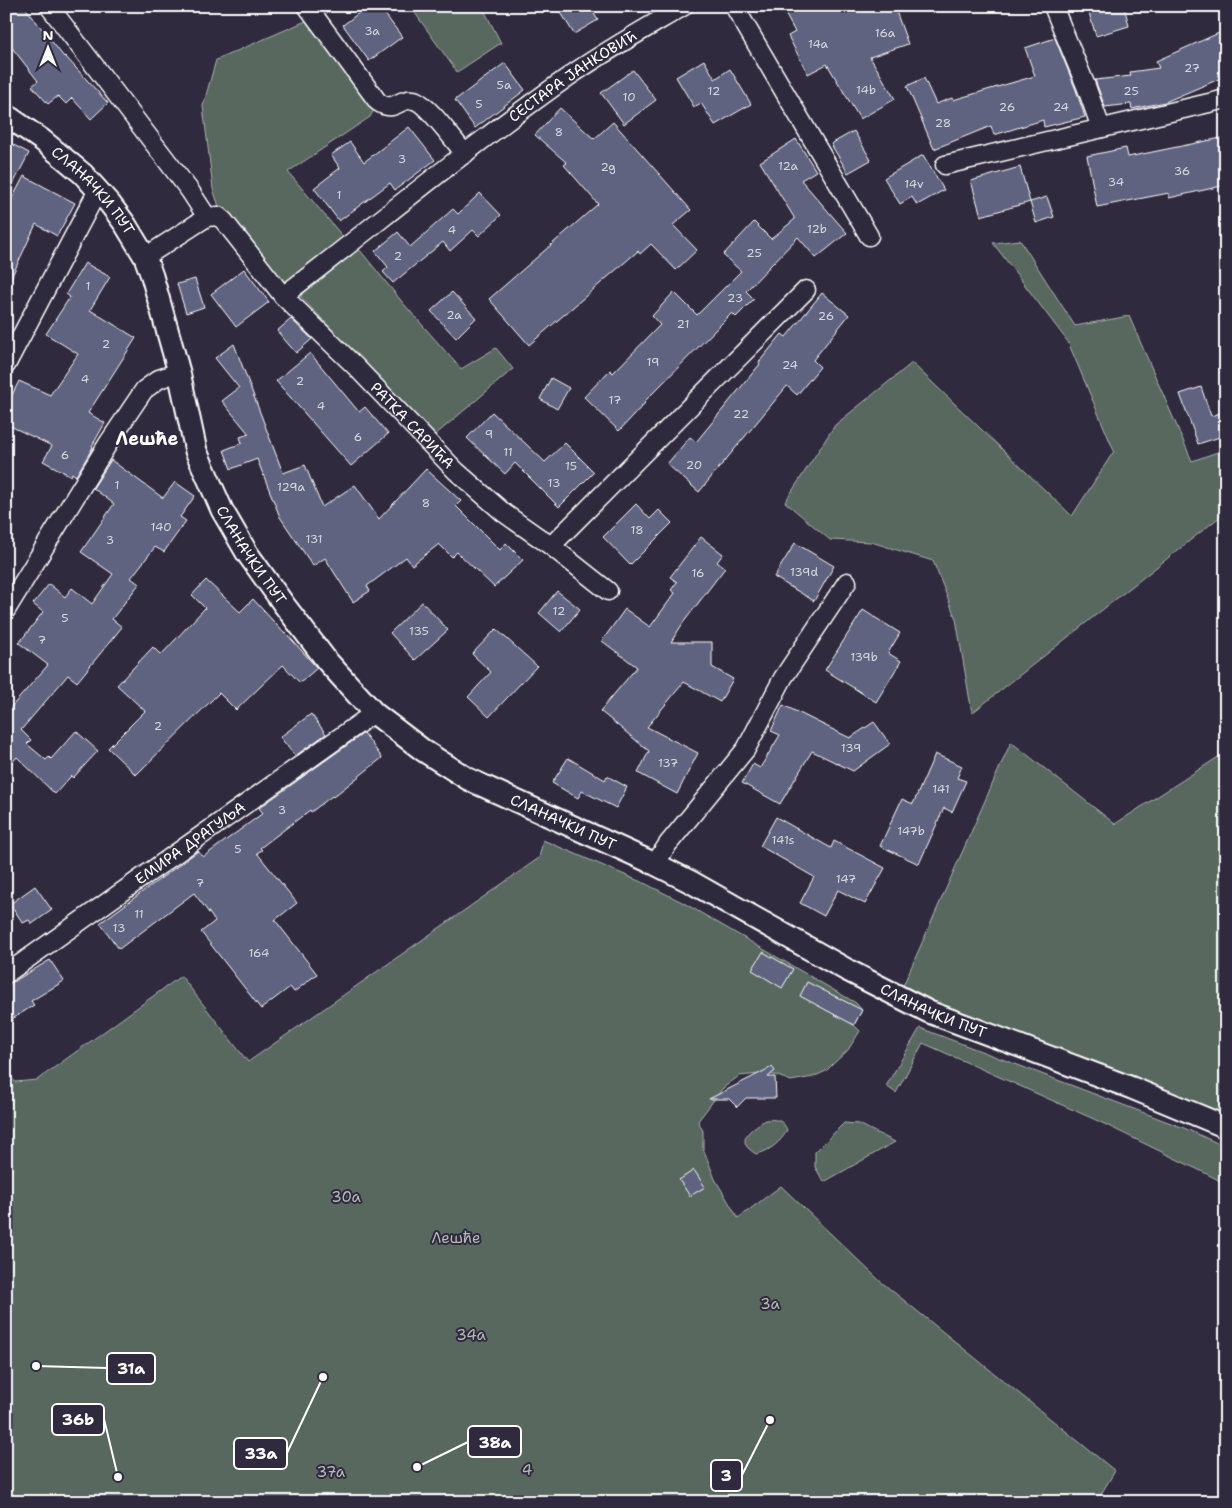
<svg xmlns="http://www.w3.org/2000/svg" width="1232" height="1508" font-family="'Shantell Sans',sans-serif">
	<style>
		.green { fill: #58675f; stroke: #acb3af }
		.building { fill: #5f6380; stroke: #fff }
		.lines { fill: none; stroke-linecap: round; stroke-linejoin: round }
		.minor-casing { stroke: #fff; stroke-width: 21 }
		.tertiary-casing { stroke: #fff; stroke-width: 25 }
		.minor { stroke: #2f2a3d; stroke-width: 18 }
		.tertiary { stroke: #2f2a3d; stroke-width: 21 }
		.labels { text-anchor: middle; stroke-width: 4; stroke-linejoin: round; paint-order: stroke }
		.number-label { font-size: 12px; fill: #d7d8df }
		.street-label { font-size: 15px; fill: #fff; stroke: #2f2a3d }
		.park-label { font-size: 15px; fill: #b4bbb7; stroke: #2f2a3d }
		.quarter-label { font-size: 18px; font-weight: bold; fill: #fff; stroke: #2f2a3d }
		.leader { fill: none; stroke: #fff; stroke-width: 2 }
		.callout-dot { fill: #fff; stroke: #2f2a3d; stroke-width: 2 }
		.callout { fill: #2f2a3d; stroke: #fff; stroke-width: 2 }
		.callout-label { font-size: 16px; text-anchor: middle; font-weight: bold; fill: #fff }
	</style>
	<rect width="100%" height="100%" fill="#2f2a3d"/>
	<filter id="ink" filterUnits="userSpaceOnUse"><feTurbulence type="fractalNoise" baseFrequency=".02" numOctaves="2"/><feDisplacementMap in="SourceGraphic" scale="10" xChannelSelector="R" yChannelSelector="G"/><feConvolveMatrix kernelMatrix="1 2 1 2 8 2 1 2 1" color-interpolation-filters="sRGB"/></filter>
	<g filter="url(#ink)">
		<g class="green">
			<polygon points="410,6 482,6 501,43 457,72"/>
			<polygon points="315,17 378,102 370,117 288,172 350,245 283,296 224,221 213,189 203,106 216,60"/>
			<polygon points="1020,240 1075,326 1129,316 1192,461 1226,449 1226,512 972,713 956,619 933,561 871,542 830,540 785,502 835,425 912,363 1072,516 1114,451 1068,342 993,243"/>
			<polygon points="359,249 403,303 461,369 496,348 513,369 434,436 300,296"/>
			<polygon points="1011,742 1115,824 1226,752 1226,1127 898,997"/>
			<polygon points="543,840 646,884 682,902 856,1003 862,1010 854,1025 860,1031 848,1050 832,1065 826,1071 813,1077 791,1081 775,1075 760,1074 739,1076 723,1088 698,1121 703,1131 703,1148 715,1179 738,1218 781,1186 880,1281 1115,1471 1098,1499 1102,1502 6,1502 6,1069 15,1082 37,1080 181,976 248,1062 539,858"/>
			<polygon points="920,1028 1184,1128 1226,1147 1226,1184 1205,1173 1096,1120 923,1043 896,1093 886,1086"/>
			<path d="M 765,1120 C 775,1119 783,1119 787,1130 C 782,1141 769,1152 756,1154 C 734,1141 749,1130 765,1120 Z"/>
			<polygon points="844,1123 859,1124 895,1142 824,1182 815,1167 815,1152"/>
		</g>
		<g class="building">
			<polygon points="6,6 24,6 64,57 65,56 108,103 91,119 72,98 66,104 58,96 48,104 32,86 38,81 6,40"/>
			<polygon points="368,6 379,6 402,37 369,61 343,25"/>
			<polygon points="557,6 589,6 598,20 574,34"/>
			<polygon points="781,6 894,6 908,44 870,57 895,99 860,119 827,64 808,74 788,36 795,32"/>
			<polygon points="1087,6 1124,6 1129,26 1096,36"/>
			<polygon points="1219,33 1226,48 1226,76 1165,102 1132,109 1131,104 1105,107 1095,80 1131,76 1130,72 1159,68 1156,61"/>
			<polygon points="1055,38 1076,90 1085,117 1044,127 1043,120 994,135 991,126 934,149 907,86 924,78 936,104 952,98 953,100 1035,76 1025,48"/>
			<polygon points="704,60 715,79 730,69 751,104 715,125 701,103 694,107 676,77"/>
			<polygon points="505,63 525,90 475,128 455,100"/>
			<polygon points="633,70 656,100 624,124 601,93"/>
			<polygon points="560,108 594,139 613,122 691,210 673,225 697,250 676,270 651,244 640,254 638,251 529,345 489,299 598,204 564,165 567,163 535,135"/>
			<polygon points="409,127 435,160 395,190 390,183 339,221 314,188 340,168 331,155 350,142 364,162"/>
			<polygon points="854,131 871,160 848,173 831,144"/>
			<polygon points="1226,137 1226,185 1169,198 1169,193 1097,207 1087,156 1126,148 1128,157"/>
			<polygon points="796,139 816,171 801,180 847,233 816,258 798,237 746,291 754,299 736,317 732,313 644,402 645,403 619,431 584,397 610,370 613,373 660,325 652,316 674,292 697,315 741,271 723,255 754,222 771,239 795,219 760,162"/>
			<polygon points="6,141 29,153 6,198"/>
			<polygon points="923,155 944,190 917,205 912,197 900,204 884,178"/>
			<polygon points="1020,167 1030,202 981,216 971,181"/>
			<polygon points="24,176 75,203 57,236 36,224 6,289 6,210"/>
			<polygon points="480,193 501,215 479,236 473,230 450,251 443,242 393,283 383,272 388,267 375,251 398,232 410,247 453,209 458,214"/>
			<polygon points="1047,197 1054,217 1036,223 1030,202"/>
			<polygon points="85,263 110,277 90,310 136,338 88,413 105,423 92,446 93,447 76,476 72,473 71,476 43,461 52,446 6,424 6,407 19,381 50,395 78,354 46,334 70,297 66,294"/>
			<polygon points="244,269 269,302 236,327 211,294"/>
			<polygon points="195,279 204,307 186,313 177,284"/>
			<polygon points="452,292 476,318 456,338 431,311"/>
			<polygon points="822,293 849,315 813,360 820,367 797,395 787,386 699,492 667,464 690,437 696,442 760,364 759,362 782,334 786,337"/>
			<polygon points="291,319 312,339 296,353 277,331"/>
			<polygon points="234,344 283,473 305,465 322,507 355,485 379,519 426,469 461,501 456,506 500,550 506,543 523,560 494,587 457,552 452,557 439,544 412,565 406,557 367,586 370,591 353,602 325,558 313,566 280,517 257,459 231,469 224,450 242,443 240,437 249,434 222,401 239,388 215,358"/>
			<polygon points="310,353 359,412 365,407 388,434 351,466 276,381"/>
			<polygon points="551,378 569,388 557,409 540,399"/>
			<polygon points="1201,387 1211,416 1226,411 1226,435 1198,444 1180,394"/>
			<polygon points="492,412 545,462 565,443 594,472 559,507 515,463 505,474 467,438"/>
			<polygon points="111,460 163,498 175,482 195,496 180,517 186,521 164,552 155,547 131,578 139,584 112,619 122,627 77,682 68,675 21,730 31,740 27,744 46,760 49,757 51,759 76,731 98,751 73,778 71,776 55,794 17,757 6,769 6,713 48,665 19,643 43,612 33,604 49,584 65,597 72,588 92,604 113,574 81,552 114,504 93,488"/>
			<polygon points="636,504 650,519 659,510 672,523 630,565 603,537"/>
			<polygon points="701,537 723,554 717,562 725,568 683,623 671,642 712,642 712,667 733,679 720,702 684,682 647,727 698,753 677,794 638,773 649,751 600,711 637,667 602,641 625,609 650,627 675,593 671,590 677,582 670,577"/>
			<polygon points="795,543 834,566 814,601 774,577"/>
			<polygon points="206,580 240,612 253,599 284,633 285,632 317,668 300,683 283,665 236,710 219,693 136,775 108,748 145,711 117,685 153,647 161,655 205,608 192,595"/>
			<polygon points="557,591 580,609 561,632 539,613"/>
			<polygon points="422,602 448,630 415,660 390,633"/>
			<polygon points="863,610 900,633 888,653 901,661 876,702 825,670"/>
			<polygon points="496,629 537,666 489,717 468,697 491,672 472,654"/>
			<polygon points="783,705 850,738 874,722 890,744 853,771 812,751 780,804 742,783 753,764 760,768 780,735 771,731"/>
			<polygon points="311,714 326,734 295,756 280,737"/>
			<polygon points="364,733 382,758 333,797 332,796 311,812 310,810 260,848 262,850 257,853 297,903 275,920 317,974 294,992 290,987 261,1009 201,932 215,921 194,893 119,949 100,923 198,851 203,857 263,813 259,808"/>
			<polygon points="935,754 962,766 957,778 966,781 952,812 944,808 919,864 880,846 902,799 913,804"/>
			<polygon points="568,758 605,780 607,776 627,787 616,808 582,791 578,798 552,783"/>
			<polygon points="776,817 831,848 834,841 885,868 865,904 838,890 824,916 800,903 814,877 760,846"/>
			<polygon points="35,886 52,910 32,924 29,920 23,923 10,904"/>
			<polygon points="763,952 793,969 782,988 752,970"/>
			<polygon points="50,960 64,981 31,1001 34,1005 6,1023 6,986"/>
			<polygon points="807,982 862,1010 854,1025 800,996"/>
			<polygon points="772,1067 775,1071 768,1077 775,1077 776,1098 746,1098 737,1107 729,1099 709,1099"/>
			<polygon points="694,1170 705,1187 690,1196 679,1180"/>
		</g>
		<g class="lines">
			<defs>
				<g id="minor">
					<polyline points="49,6 190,191 207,217"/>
					<path d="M 307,6 L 378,102 C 395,114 398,97 414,100 C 427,103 455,142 465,154"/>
					<polyline points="734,6 869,236"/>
					<polyline points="1053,6 1086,86 1101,128"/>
					<polyline points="945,165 1226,99"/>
					<path id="s1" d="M 145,257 L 207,217 L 218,216 L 224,221 L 283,296 L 355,366 L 456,471 L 504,513 L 551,546 L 608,591"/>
					<path id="s2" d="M 283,296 C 378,223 470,146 568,77 C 605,51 645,29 684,6"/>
					<polyline points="6,365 98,190"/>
					<polyline points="551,546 806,290"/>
					<polyline points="6,610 109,442 144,390 159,379 179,372"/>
					<polyline points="655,864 668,844 746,749 783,678 847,582"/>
					<path id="s3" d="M 6,974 L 374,713"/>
				</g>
				<g id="tertiary">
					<path id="s4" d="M 6,115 L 42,140 L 83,174 L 110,204 L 125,224 L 145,257 L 152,276 L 179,372 L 196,451 L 222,510 L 247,553 L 285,606 L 327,661 L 374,713 L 424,751 L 468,779 L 655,864 L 691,882 L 847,970 L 929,1012 L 1132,1088 L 1226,1127"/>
				</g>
			</defs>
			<use href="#minor" class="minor-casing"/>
			<use href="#tertiary" class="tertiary-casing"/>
			<use href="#minor" class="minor"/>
			<use href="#tertiary" class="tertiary"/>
		</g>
	</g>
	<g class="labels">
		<g class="number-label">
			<text x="372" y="35">3a</text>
			<text x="885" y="37">16a</text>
			<text x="818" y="48">14a</text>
			<text x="1192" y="72">27</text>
			<text x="504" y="89">5a</text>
			<text x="866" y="94">14b</text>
			<text x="714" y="95">12</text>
			<text x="1131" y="95">25</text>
			<text x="629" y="101">10</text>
			<text x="479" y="108">5</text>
			<text x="1007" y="111">26</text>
			<text x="1061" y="111">24</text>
			<text x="943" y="127">28</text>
			<text x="559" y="136">8</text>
			<text x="402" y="163">3</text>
			<text x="788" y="170">12a</text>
			<text x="608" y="171">2g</text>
			<text x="1182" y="175">36</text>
			<text x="1116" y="186">34</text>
			<text x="914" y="188">14v</text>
			<text x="339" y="199">1</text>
			<text x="817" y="233">12b</text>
			<text x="452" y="234">4</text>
			<text x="754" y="257">25</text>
			<text x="398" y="260">2</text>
			<text x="88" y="290">1</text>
			<text x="735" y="302">23</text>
			<text x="454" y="319">2a</text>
			<text x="826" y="320">26</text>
			<text x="683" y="328">21</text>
			<text x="106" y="348">2</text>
			<text x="653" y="366">19</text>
			<text x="790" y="369">24</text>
			<text x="85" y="383">4</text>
			<text x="300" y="385">2</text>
			<text x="615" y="404">17</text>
			<text x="321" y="410">4</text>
			<text x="741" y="418">22</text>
			<text x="489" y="438">9</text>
			<text x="358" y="441">6</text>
			<text x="508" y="456">11</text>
			<text x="65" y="459">6</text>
			<text x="694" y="469">20</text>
			<text x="571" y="470">15</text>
			<text x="554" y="487">13</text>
			<text x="117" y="489">1</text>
			<text x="291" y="491">129a</text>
			<text x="426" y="507">8</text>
			<text x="161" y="531">140</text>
			<text x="637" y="534">18</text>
			<text x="314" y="543">131</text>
			<text x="110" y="544">3</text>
			<text x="804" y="576">139d</text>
			<text x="698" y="577">16</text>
			<text x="559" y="615">12</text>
			<text x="65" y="622">5</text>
			<text x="419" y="635">135</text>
			<text x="42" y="644">7</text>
			<text x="864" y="661">139b</text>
			<text x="158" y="730">2</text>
			<text x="851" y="752">139</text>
			<text x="668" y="767">137</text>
			<text x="941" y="793">141</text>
			<text x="282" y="814">3</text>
			<text x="911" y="835">147b</text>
			<text x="783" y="844">141s</text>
			<text x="238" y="853">5</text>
			<text x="846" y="883">147</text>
			<text x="200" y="887">7</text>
			<text x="139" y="918">11</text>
			<text x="119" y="932">13</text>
			<text x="259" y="957">164</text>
		</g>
		<g class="street-label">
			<text dy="5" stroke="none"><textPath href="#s2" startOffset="364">СЕСТАРА ЈАНКОВИЋ</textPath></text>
			<text dy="5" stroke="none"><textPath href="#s4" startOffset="116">СЛАНАЧКИ ПУТ</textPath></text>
			<text dy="5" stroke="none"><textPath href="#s1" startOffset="371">РАТКА САРИЋА</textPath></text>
			<text dy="5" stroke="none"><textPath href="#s4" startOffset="520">СЛАНАЧКИ ПУТ</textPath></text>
			<text dy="5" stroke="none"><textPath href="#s4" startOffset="940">СЛАНАЧКИ ПУТ</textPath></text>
			<text dy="5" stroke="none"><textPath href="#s3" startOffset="226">ЕМИРА ДРАГУЉА</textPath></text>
			<text dy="5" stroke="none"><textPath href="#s4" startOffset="1356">СЛАНАЧКИ ПУТ</textPath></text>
		</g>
		<g class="park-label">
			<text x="346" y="1202">30a</text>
			<text x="456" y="1243">Лешће</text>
			<text x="770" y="1309">3a</text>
			<text x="471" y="1340">34a</text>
			<text x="527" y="1475">4</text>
			<text x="331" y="1477">37a</text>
		</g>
		<g class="quarter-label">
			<text x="147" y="445">Лешће</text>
		</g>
	</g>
	<path class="leader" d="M36 1366L107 1368M118 1477L104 1419M417 1467L468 1442M323 1377L287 1453M770 1420L742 1475"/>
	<g class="callout-dot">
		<circle cx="36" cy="1366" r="5"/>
		<circle cx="118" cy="1477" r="5"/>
		<circle cx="417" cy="1467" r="5"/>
		<circle cx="323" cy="1377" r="5"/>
		<circle cx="770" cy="1420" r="5"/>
	</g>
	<g class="callout">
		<rect x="107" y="1353" width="48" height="31" rx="5"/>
		<rect x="52" y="1404" width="52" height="31" rx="5"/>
		<rect x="468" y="1426" width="53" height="31" rx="5"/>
		<rect x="234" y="1438" width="53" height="31" rx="5"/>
		<rect x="711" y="1460" width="31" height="31" rx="5"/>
	</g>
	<g class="callout-label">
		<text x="131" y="1374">31a</text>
		<text x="78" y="1425">36b</text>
		<text x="495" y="1448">38a</text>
		<text x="261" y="1459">33a</text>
		<text x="726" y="1481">3</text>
	</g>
	<rect width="1232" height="1508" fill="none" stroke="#2f2a3d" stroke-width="25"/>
	<rect x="12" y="12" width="1207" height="1483" fill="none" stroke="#fff" stroke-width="2" filter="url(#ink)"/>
	<g transform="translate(48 48)" stroke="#2f2a3d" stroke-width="4" paint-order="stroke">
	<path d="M0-4L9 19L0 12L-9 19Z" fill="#ffffff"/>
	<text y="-8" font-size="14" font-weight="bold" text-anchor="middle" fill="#ffffff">N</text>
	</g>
</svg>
